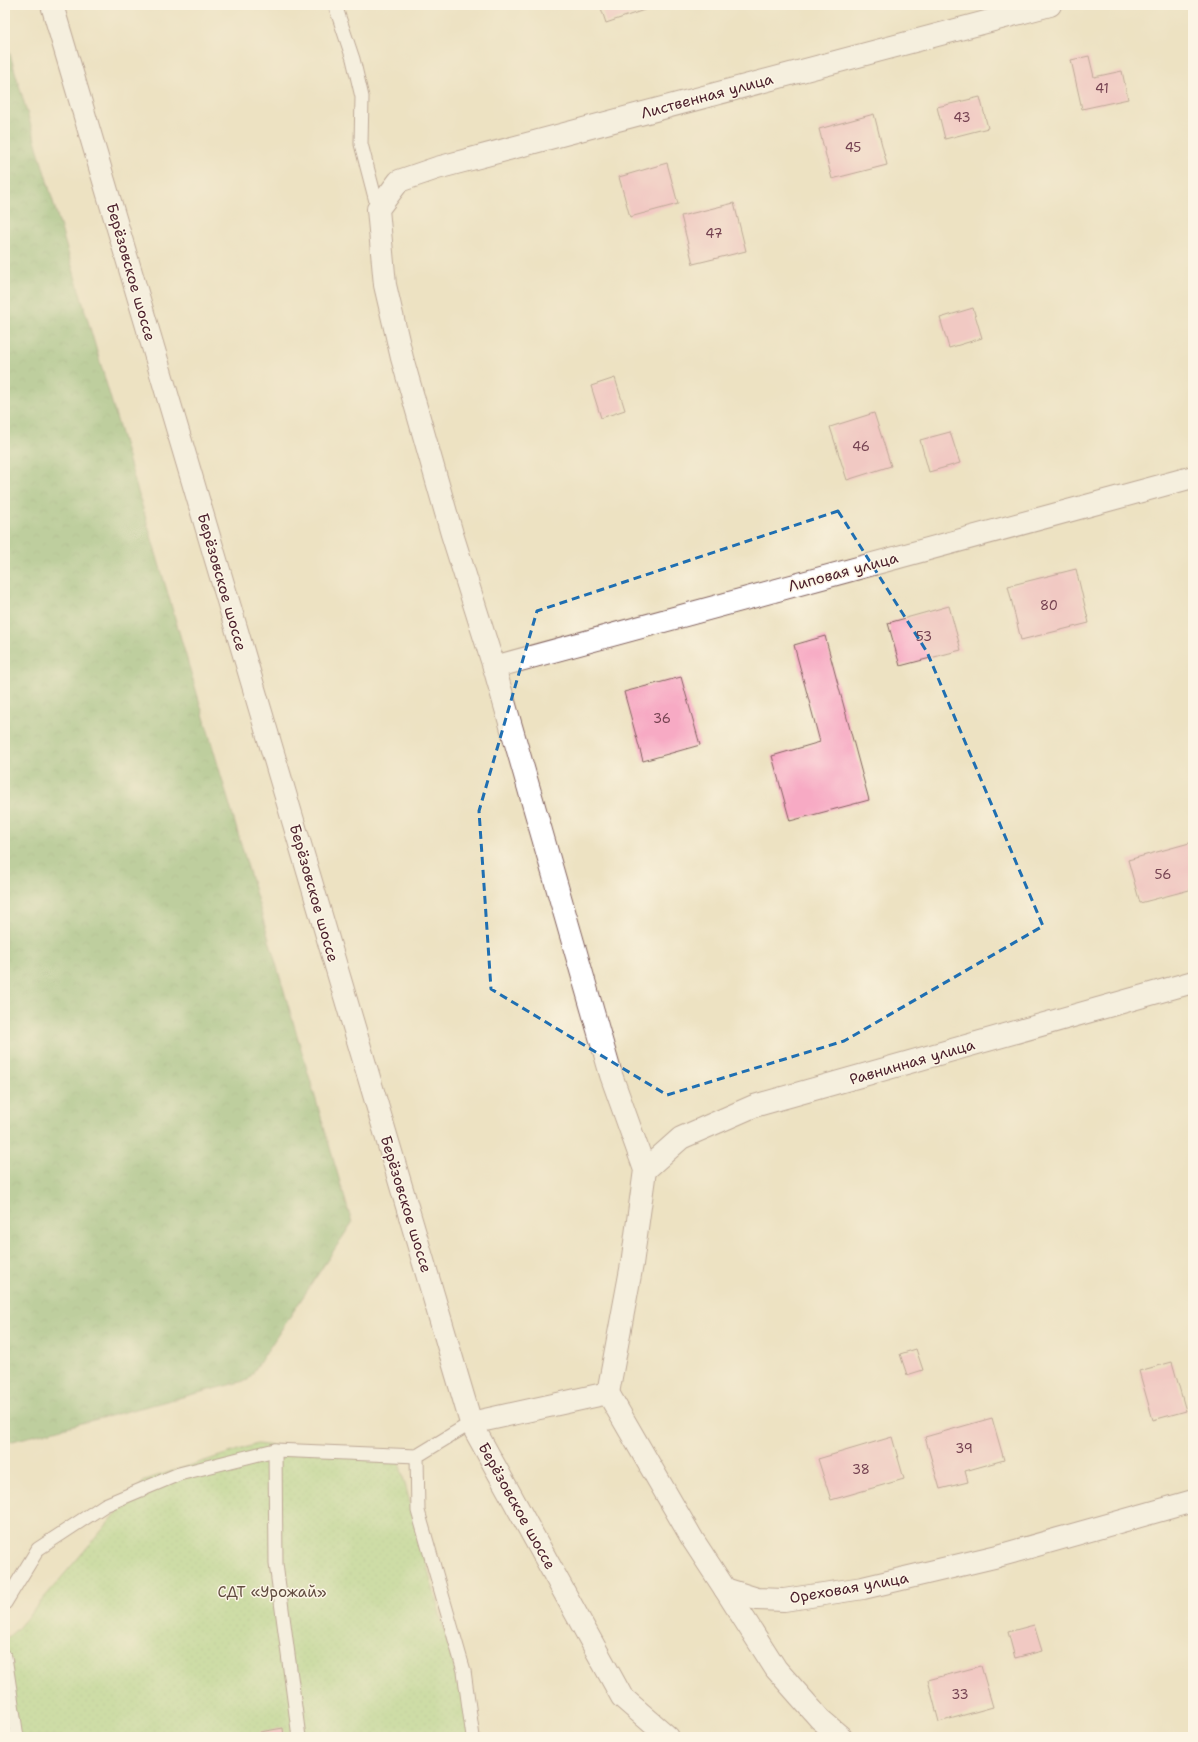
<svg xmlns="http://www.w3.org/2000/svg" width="1198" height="1742" font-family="'Shantell Sans',sans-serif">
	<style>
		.forest { fill: url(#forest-crowns); stroke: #686b4e }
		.garden { fill: url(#garden-dots); stroke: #797a58 }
		.building { fill: #f7aac4 }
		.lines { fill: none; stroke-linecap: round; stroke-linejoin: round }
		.lane-casing { stroke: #836360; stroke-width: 15 }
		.street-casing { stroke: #836360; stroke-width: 24 }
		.secondary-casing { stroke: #836360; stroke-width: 24 }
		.lane { stroke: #fff; stroke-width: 13 }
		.street { stroke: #fff; stroke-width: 22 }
		.secondary { stroke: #fff; stroke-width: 22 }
		.marked { fill: none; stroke: #1f6fb2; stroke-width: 3; stroke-dasharray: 8 5; stroke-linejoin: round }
		.labels { text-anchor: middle; stroke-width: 3; stroke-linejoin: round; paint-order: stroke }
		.number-label { font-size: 13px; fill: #754251 }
		.street-label { font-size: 15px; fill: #4a1f2b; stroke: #fcf5e5 }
		.park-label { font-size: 15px; fill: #624d41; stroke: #fcf5e5 }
	</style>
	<defs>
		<pattern id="forest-crowns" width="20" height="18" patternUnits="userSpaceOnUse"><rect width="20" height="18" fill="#86b772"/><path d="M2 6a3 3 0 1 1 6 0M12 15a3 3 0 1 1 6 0" fill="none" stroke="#70945e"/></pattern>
		<pattern id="garden-dots" width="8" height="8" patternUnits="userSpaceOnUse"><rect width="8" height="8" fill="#a8d684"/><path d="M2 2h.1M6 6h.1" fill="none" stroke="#92b772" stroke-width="1.8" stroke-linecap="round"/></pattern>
	</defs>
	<rect width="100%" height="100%" fill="#fcf5e5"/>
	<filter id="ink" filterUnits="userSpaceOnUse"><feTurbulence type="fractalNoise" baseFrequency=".025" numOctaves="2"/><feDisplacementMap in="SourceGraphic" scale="8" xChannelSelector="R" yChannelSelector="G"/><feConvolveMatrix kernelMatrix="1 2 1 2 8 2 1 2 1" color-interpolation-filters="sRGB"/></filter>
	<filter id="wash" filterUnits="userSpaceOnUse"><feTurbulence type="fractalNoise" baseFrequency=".012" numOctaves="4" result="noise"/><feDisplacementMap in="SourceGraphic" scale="16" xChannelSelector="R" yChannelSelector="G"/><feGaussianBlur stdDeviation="0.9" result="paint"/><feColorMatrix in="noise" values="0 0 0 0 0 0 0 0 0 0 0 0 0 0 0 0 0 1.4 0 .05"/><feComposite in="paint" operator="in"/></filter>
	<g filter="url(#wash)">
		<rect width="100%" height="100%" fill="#ede2c2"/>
		<polygon class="forest" points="5,37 352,1223 248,1380 5,1443"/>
		<polygon class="garden" points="257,1444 398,1458 473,1737 5,1737 5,1640 19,1627 145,1480"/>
		<g id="blocks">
			<g class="building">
				<polygon points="600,5 659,5 606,23"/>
				<polygon points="1089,56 1094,77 1122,71 1128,99 1082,109 1071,60"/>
				<polygon points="980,97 988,128 945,139 937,107"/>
				<polygon points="874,114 887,165 832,179 819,129"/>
				<polygon points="667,163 678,204 630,217 619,177"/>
				<polygon points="734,203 746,251 693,264 681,216"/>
				<polygon points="973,308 982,338 949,348 940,318"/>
				<polygon points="615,378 625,410 601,418 591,386"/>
				<polygon points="874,413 891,466 847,480 830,427"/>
				<polygon points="950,432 960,463 929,472 920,440"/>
				<polygon points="1076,569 1089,623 1021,640 1008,586"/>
				<polygon points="949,606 961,650 900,666 888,623"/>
				<polygon points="825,636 869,800 790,821 772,756 820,742 794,645"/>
				<polygon points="681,677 700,745 643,761 624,692"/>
				<polygon points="1193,842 1193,889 1140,903 1128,860"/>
				<polygon points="916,1349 923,1370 907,1375 900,1354"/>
				<polygon points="1172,1362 1186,1411 1153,1420 1139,1371"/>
				<polygon points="992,1418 1004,1460 965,1471 968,1482 940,1489 925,1437"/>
				<polygon points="892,1437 904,1479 831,1500 818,1459"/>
				<polygon points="1034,1625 1042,1651 1015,1658 1008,1632"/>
				<polygon points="981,1666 993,1707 939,1722 928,1680"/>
				<polygon points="283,1728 284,1737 261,1737 260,1732"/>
			</g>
		</g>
	</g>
	<g filter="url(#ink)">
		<use href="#blocks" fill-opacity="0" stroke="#836360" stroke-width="1"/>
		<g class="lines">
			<defs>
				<g id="lane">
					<polyline points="335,5 353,59 362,97 361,144 378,209"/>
					<polyline points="471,1423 417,1456 418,1511 464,1671 473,1737"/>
					<polyline points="275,1450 276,1564 299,1737"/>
					<polyline points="5,1603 38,1549 105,1505 179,1474 275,1450 417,1456"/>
					<polyline points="5,1657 17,1737"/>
				</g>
				<g id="street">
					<polyline points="494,667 1193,477"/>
					<polyline points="645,1170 681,1138 754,1106 1193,982"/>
					<polyline points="608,1393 693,1540 725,1589 757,1599 784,1600 863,1588 998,1556 1193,1501"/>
					<polyline points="471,1423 608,1393 632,1264 645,1170 611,1075 494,667 452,534 402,358 385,285 378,209 399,181 437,168 1050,5"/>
					<polyline points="725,1589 776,1669 820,1719 841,1737"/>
				</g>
				<polyline id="secondary" points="52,5 471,1423 622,1697 668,1737"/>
			</defs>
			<use href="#lane" class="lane-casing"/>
			<use href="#street" class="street-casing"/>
			<use href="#secondary" class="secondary-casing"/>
			<use href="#lane" class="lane"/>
			<use href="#street" class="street"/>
			<use href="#secondary" class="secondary"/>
		</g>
	</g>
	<path d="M0 0H1198V1742H0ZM 838,511 L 927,652 L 1043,926 L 844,1041 L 667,1095 L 491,989 L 479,811 L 537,611 Z" fill="#ede2c2" fill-opacity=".55" fill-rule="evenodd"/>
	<path class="marked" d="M 838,511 L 927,652 L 1043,926 L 844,1041 L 667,1095 L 491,989 L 479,811 L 537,611 Z"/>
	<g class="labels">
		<g class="number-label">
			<text x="1102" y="93">41</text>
			<text x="962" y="122">43</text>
			<text x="853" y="152">45</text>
			<text x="714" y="238">47</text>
			<text x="861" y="451">46</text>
			<text x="1049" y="610">80</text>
			<text x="924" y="641">53</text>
			<text x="662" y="723">36</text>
			<text x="1163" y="879">56</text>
			<text x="964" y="1453">39</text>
			<text x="861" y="1474">38</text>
			<text x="960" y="1699">33</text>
		</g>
		<g class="street-label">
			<text transform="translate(707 96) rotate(-15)" y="5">Лиственная улица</text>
			<text transform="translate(131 272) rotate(74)" y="5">Берёзовское шоссе</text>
			<text transform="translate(843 572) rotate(-15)" y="5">Липовая улица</text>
			<text transform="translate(222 582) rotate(74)" y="5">Берёзовское шоссе</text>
			<text transform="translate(314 893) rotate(74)" y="5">Берёзовское шоссе</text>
			<text transform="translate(912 1062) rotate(-16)" y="5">Равнинная улица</text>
			<text transform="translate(406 1204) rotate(73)" y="5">Берёзовское шоссе</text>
			<text transform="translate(517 1506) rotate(61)" y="5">Берёзовское шоссе</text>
			<text transform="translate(849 1588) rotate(-10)" y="5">Ореховая улица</text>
		</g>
		<g class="park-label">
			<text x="272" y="1597">СДТ «Урожай»</text>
		</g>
	</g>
	<rect width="1198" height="1742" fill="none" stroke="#fcf5e5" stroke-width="20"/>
</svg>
